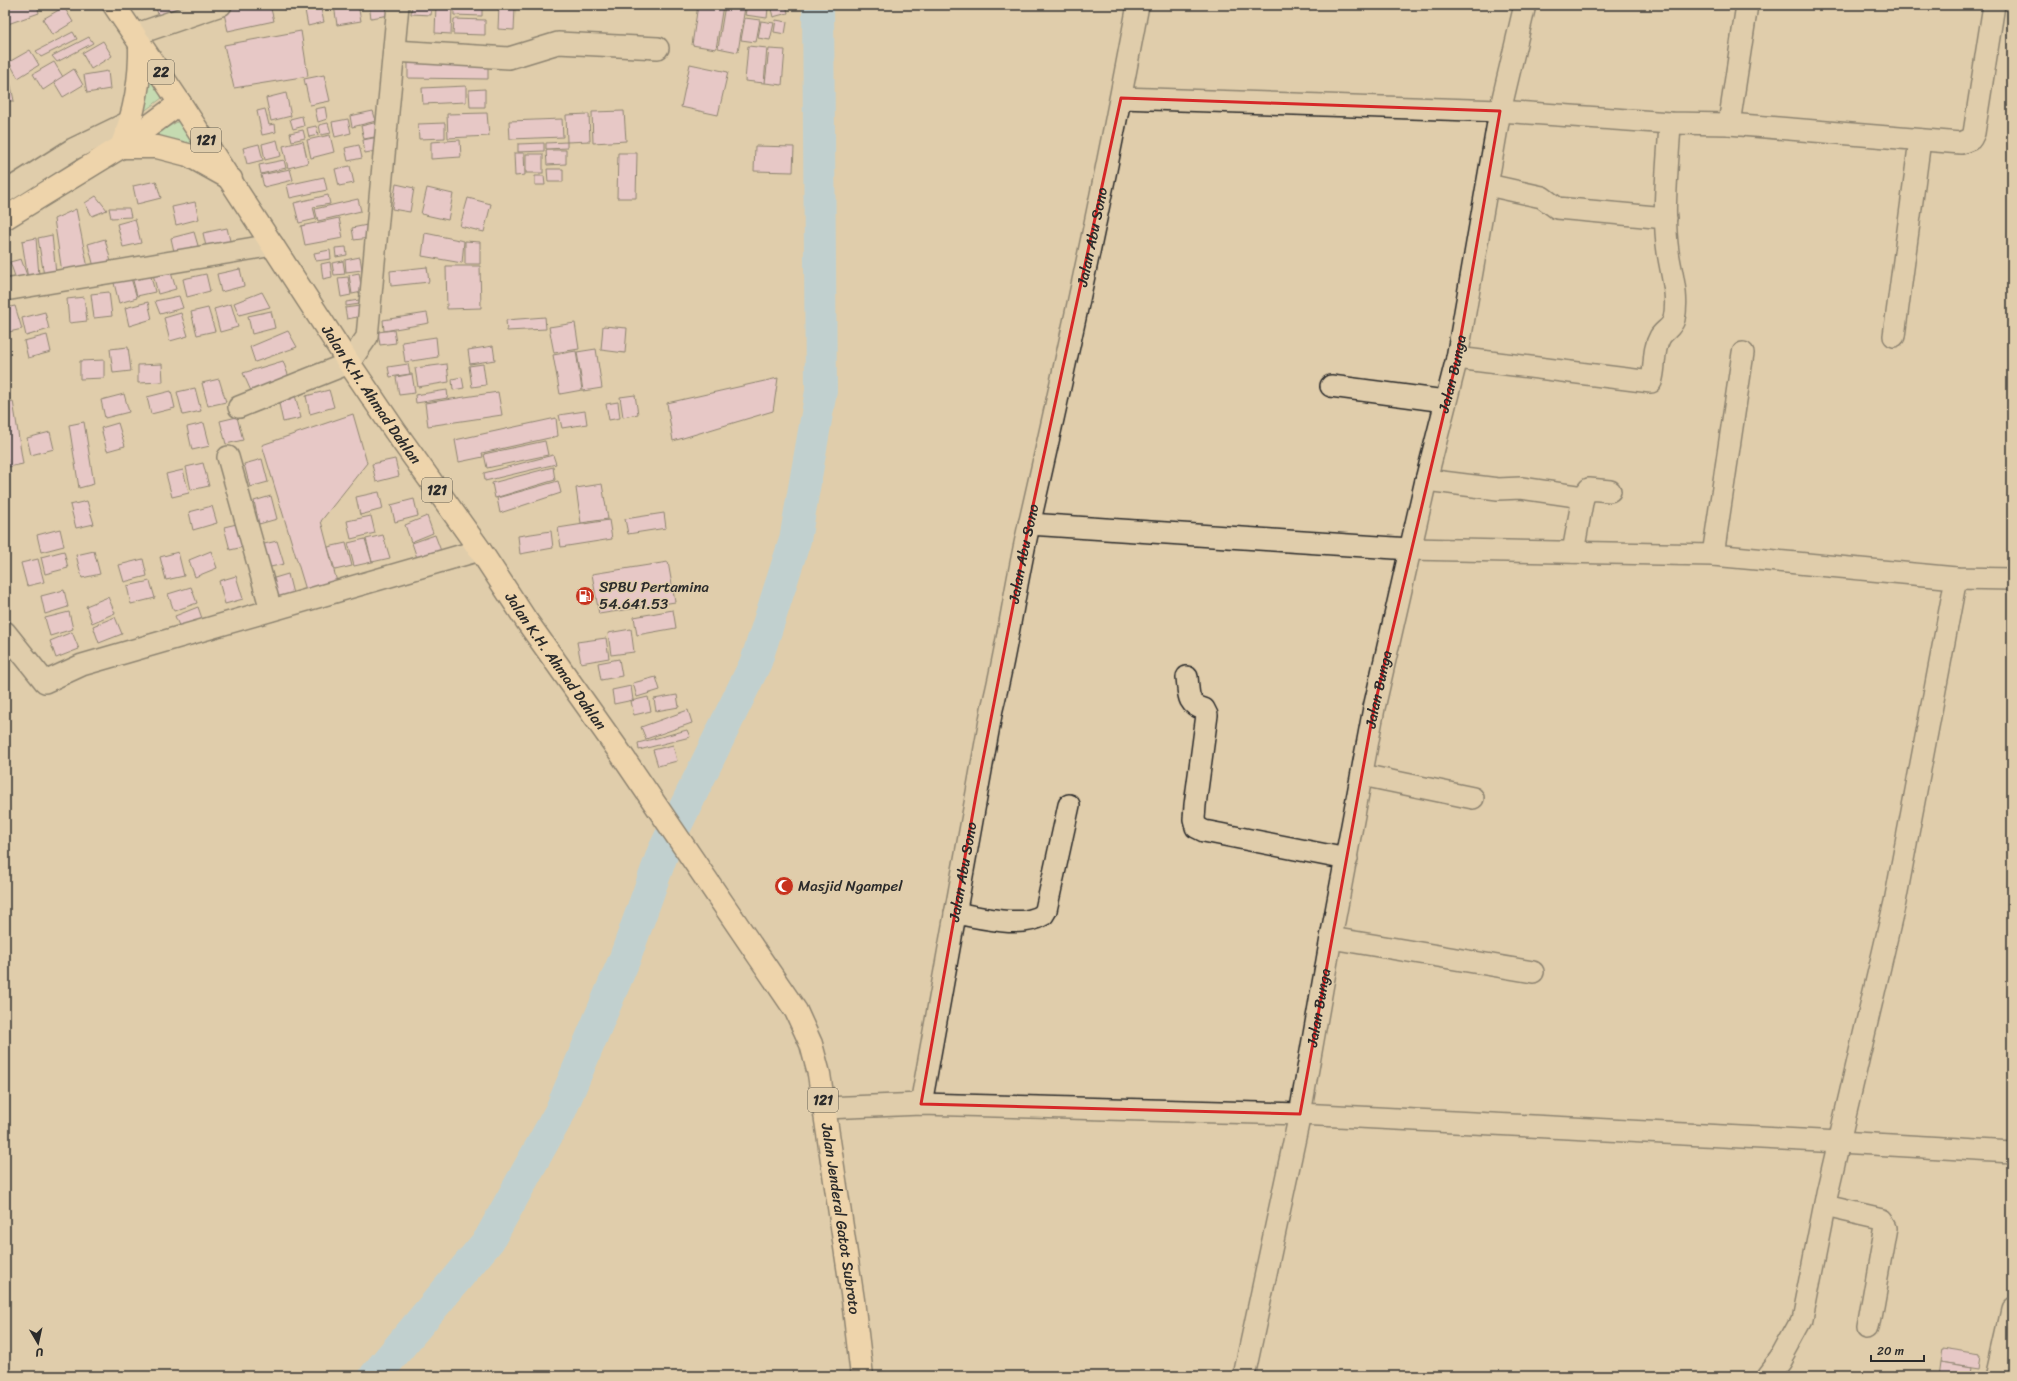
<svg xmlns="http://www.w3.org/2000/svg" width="2017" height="1381" font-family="Sriracha,sans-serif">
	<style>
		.green { fill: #a5ecb8; stroke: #688c72 }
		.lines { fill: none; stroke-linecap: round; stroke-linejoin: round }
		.river { stroke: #9cd3fb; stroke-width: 32 }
		.building { fill: #f0c2e6; stroke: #2b2b2b }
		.minor-casing { stroke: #2b2b2b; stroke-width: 24 }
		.major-casing { stroke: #2b2b2b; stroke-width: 25 }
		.highway-casing { stroke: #2b2b2b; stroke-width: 25 }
		.minor { stroke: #e0cdab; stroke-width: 21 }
		.major { stroke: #fedbac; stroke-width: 22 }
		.highway { stroke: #fedbac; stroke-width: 22 }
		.marked { fill: none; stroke: #d62828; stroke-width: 3; stroke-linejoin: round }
		.labels { text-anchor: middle; stroke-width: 3; stroke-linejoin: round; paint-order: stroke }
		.shield { fill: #e0cdab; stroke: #615c51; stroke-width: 1 }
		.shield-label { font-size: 14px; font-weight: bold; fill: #2b2b2b }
		.street-label { font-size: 15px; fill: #2b2b2b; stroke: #e0cdab }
		.poi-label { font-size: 15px; fill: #2b2b2b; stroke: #e0cdab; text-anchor: start }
	</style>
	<rect width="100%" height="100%" fill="#e0cdab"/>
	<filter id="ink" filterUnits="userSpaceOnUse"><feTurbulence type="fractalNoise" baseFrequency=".025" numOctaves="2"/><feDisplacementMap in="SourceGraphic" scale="8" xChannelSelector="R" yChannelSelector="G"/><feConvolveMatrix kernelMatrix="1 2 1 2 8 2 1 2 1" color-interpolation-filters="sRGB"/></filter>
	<g filter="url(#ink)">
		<g class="green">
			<polygon points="148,74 162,98 143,112 148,95"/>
			<polygon points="179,121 200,153 148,138"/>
		</g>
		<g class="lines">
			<polyline class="river" points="375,1376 489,1240 560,1112 625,958 663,852 756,662 795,540 821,391 818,5"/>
		</g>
		<g class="building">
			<polygon points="5,5 37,5 39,13 5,25"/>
			<polygon points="155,5 197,5 159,17"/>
			<polygon points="241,5 270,5 274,21 228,31 223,9"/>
			<polygon points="304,5 320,5 324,22 308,26"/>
			<polygon points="334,5 358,5 361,21 337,25"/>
			<polygon points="369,5 394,5 396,14 371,18"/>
			<polygon points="412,5 432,5 431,15 411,14"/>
			<polygon points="436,5 452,5 451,34 435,33"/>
			<polygon points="698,5 723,5 716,49 692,45"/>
			<polygon points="725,5 745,7 738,52 718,48"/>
			<polygon points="747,5 768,8 767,18 745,15"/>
			<polygon points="770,5 786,5 788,13 773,17"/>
			<polygon points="499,6 515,7 514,30 498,29"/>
			<polygon points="64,7 73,22 52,35 43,19"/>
			<polygon points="454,7 482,8 482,16 454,15"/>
			<polygon points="745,18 760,20 756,42 741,40"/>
			<polygon points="454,19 485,20 485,35 453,34"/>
			<polygon points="776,20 787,22 785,34 774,32"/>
			<polygon points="761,21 774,23 770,40 758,38"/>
			<polygon points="301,31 308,76 234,88 224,45"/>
			<polygon points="73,32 77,39 41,57 36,51"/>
			<polygon points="89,37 93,43 57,62 52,56"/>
			<polygon points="103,41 112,56 91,69 82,53"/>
			<polygon points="748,46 767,48 764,83 745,81"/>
			<polygon points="769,49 785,50 782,85 765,83"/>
			<polygon points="30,50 39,65 18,78 9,62"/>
			<polygon points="54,62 63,77 43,90 33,74"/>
			<polygon points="408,62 488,63 488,79 408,78"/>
			<polygon points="690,64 728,72 718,115 681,107"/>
			<polygon points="74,69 83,85 63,97 54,82"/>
			<polygon points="5,71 8,71 14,101 5,101"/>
			<polygon points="108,71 110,89 87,93 84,75"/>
			<polygon points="324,75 330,101 310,105 304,79"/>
			<polygon points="466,86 466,102 423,104 422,88"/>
			<polygon points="485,89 485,107 470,107 469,90"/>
			<polygon points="286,93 291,116 271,121 266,98"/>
			<polygon points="325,107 327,119 318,122 315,109"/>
			<polygon points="265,109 269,125 275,124 276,132 262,135 257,111"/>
			<polygon points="373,111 376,121 352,127 350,116"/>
			<polygon points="624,111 626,141 593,143 592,112"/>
			<polygon points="487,113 489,136 448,138 447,114"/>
			<polygon points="589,114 590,141 567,142 566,115"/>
			<polygon points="302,116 304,126 293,129 290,119"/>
			<polygon points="348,119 351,133 335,137 332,122"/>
			<polygon points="562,119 563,137 510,139 509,121"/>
			<polygon points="382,121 385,135 364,139 361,126"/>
			<polygon points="328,123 331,133 321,135 319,125"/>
			<polygon points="445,123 445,138 419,139 418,124"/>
			<polygon points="316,126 318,135 309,137 307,128"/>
			<polygon points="303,130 305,138 292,141 290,133"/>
			<polygon points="330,135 334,152 311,158 307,140"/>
			<polygon points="378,137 381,150 365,153 363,140"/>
			<polygon points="277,140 281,156 265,160 262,144"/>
			<polygon points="460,140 461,157 431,159 431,142"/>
			<polygon points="303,141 308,163 288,168 283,146"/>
			<polygon points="567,142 567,148 546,149 546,143"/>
			<polygon points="544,143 544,151 518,152 518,144"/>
			<polygon points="259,144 263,160 247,164 243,148"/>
			<polygon points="359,145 362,158 348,161 345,148"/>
			<polygon points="755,146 794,147 793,172 754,171"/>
			<polygon points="546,150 566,150 566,164 547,165"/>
			<polygon points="514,153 524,153 525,175 515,176"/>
			<polygon points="618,153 637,153 636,198 617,198"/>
			<rect x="526" y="154" width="17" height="19"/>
			<polygon points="284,160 286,168 261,174 259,165"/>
			<polygon points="350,166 354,183 339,186 335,169"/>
			<polygon points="290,169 293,180 264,187 261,175"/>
			<polygon points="547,169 563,169 563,182 548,182"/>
			<polygon points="535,176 544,176 545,185 535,185"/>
			<polygon points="324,177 327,190 290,198 287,185"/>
			<polygon points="156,181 161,198 137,204 133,186"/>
			<polygon points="396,184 414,188 410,212 392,209"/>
			<polygon points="427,188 453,194 448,220 421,214"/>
			<polygon points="328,195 330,204 313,207 316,219 299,223 294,203"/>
			<polygon points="96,196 107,210 92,216 85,203"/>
			<polygon points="468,198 491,204 484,232 460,226"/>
			<polygon points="358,199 361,211 318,221 315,209"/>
			<polygon points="195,202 199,219 176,225 172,207"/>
			<polygon points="109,208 129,208 131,217 111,218"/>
			<polygon points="76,209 88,268 62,272 54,219"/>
			<polygon points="339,218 343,238 305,245 301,226"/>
			<polygon points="135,219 141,243 123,247 117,224"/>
			<polygon points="367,225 369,238 354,240 352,228"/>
			<polygon points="227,228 231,245 207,251 203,233"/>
			<polygon points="194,232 199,249 175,256 171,238"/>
			<polygon points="425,233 464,241 462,263 422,256"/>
			<polygon points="52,235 56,274 44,276 38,238"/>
			<polygon points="36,238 39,276 28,279 22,241"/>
			<polygon points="105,239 111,262 94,267 88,244"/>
			<polygon points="465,241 480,242 480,264 465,264"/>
			<polygon points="346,247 347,255 336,257 335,248"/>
			<polygon points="330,250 331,259 316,261 314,253"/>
			<polygon points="360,257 362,270 346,272 345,260"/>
			<polygon points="21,259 28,278 17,282 10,262"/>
			<polygon points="343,261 345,274 334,275 332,263"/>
			<polygon points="330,262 332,277 323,279 321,264"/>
			<polygon points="169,266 176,289 158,294 152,270"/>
			<polygon points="446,266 480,266 481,308 447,309"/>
			<polygon points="5,267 8,280 5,280"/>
			<polygon points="427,267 429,282 391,286 390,271"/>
			<polygon points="149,269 155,292 137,296 131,273"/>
			<polygon points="240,269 244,286 221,292 217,274"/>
			<polygon points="359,273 362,292 352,294 349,275"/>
			<polygon points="206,274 210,291 187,297 183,279"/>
			<polygon points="130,275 137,298 119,303 113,279"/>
			<polygon points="348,277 351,295 341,297 338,278"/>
			<polygon points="109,292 112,316 94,318 91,294"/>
			<polygon points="262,292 270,307 239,315 234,303"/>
			<polygon points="179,296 183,308 160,314 155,301"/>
			<polygon points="84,297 87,321 69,323 67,299"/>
			<polygon points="366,299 366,303 346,306 346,302"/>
			<polygon points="148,302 152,319 129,326 125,308"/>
			<polygon points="231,304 238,327 220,332 214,309"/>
			<polygon points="367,305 368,315 347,319 345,308"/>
			<polygon points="15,306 22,329 5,333 5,308"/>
			<polygon points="208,308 215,331 197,335 191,312"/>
			<polygon points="271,311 275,328 252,334 248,316"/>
			<polygon points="45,312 49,329 26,336 22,318"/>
			<polygon points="181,313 188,336 170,341 164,318"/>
			<polygon points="427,313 429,323 384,331 383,320"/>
			<polygon points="545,317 546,329 507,331 506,320"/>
			<polygon points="575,323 579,349 554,353 549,327"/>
			<polygon points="603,326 627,328 625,353 601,350"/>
			<polygon points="394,330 396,343 380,345 378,332"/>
			<polygon points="288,331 297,347 255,362 250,347"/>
			<polygon points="47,335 51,352 28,358 24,341"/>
			<polygon points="436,337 438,357 405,362 402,342"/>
			<polygon points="493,346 495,360 470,364 468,350"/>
			<polygon points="128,347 131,371 113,373 110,349"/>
			<polygon points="596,349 602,388 583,391 577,352"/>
			<polygon points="576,351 582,390 560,394 553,355"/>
			<polygon points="104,360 104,378 80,379 80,361"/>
			<polygon points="283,361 290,380 251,391 243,373"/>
			<polygon points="162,364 163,382 138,383 138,365"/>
			<polygon points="408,364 410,374 390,377 388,367"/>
			<polygon points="447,364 449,382 418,387 415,368"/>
			<polygon points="483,364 486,385 472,387 469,366"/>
			<polygon points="412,374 415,393 399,395 396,377"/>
			<polygon points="462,377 464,388 453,390 452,379"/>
			<polygon points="778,378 773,411 673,441 667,403"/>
			<polygon points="219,379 226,402 208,406 202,383"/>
			<polygon points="195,388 201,411 183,415 177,392"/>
			<polygon points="329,390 334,407 310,414 306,396"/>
			<polygon points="447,390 448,398 416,403 415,395"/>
			<polygon points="171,391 175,408 151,414 147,397"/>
			<polygon points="498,392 502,415 428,426 425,403"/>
			<polygon points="124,394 129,412 105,418 101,400"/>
			<polygon points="295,395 301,418 283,422 278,399"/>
			<polygon points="635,395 638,414 623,417 620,397"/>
			<polygon points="13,401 23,464 8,467 5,447 5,402"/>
			<polygon points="618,402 620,418 609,420 606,404"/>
			<polygon points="585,411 587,424 562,428 559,415"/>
			<polygon points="353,414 367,463 321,521 337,582 306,590 262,445"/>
			<polygon points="237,417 243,440 226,444 220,421"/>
			<polygon points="556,418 558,436 482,453 483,457 459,462 455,440"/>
			<polygon points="84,422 94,484 79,488 69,425"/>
			<polygon points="118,423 125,446 107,451 101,428"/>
			<polygon points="204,423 210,446 192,450 187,427"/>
			<polygon points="50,432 54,449 31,455 27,438"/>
			<polygon points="545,441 548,455 487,468 484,454"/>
			<polygon points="553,455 556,464 485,481 484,473"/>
			<polygon points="262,459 268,482 250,487 244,464"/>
			<polygon points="395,459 399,476 376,482 372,464"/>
			<polygon points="203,463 209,486 191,490 186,467"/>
			<polygon points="553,467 555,480 495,498 492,483"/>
			<polygon points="183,470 189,493 172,497 166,474"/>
			<polygon points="558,481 561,493 500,513 497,498"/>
			<polygon points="602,484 608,519 581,523 576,488"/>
			<polygon points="379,492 383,509 360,515 356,497"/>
			<polygon points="271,496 277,519 259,524 254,501"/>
			<polygon points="414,499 418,516 395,522 391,505"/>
			<polygon points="87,501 94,524 76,528 70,505"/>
			<polygon points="212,506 217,523 193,530 189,512"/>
			<polygon points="664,513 666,528 628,534 625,519"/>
			<polygon points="371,516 375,533 351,539 347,521"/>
			<polygon points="427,516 433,533 411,542 405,525"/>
			<polygon points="609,520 612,539 561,547 558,528"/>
			<polygon points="241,523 248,546 230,550 224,527"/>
			<polygon points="60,529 64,546 41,552 37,535"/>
			<polygon points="551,531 553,548 520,554 518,536"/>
			<polygon points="383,535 390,558 372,562 366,539"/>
			<polygon points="435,535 441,551 418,561 412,543"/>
			<polygon points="365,539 372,562 354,566 348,543"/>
			<polygon points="277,541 284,564 266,568 260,545"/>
			<polygon points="346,543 352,566 335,570 328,547"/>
			<polygon points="64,551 68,568 45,574 41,557"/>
			<polygon points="94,551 100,574 82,578 76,555"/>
			<polygon points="211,551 217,568 195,577 189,560"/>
			<polygon points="178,552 184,576 166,580 160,557"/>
			<polygon points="38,559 44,582 27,586 21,563"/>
			<polygon points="143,559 147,576 124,582 119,565"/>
			<polygon points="668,562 675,602 599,614 592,574"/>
			<polygon points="288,574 294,598 277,602 271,579"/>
			<polygon points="236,576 243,599 225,604 219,581"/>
			<polygon points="150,581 155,598 131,604 127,586"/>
			<polygon points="191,587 197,603 174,611 168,594"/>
			<polygon points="64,590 68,607 45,614 41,596"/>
			<polygon points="108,597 115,613 92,623 86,606"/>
			<polygon points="198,607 204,624 182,633 175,616"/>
			<polygon points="673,610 676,628 637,635 634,617"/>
			<polygon points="69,612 73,629 50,636 45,618"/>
			<polygon points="115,617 122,634 99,643 93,626"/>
			<polygon points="631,629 634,652 611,655 608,633"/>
			<polygon points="72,632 79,649 56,658 50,641"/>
			<polygon points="606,638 609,658 581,663 577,642"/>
			<polygon points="619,659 622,676 601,680 598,663"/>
			<polygon points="656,677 660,690 637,697 633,683"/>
			<polygon points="631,686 633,700 614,704 612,690"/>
			<polygon points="677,695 679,707 656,711 654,699"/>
			<polygon points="648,697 651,711 634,715 631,701"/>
			<polygon points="688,710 692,723 646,739 641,727"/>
			<polygon points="687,730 690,737 639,750 638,743"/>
			<polygon points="673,745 677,761 658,766 653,750"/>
			<polygon points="1941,1348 1981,1354 1979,1367 1939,1361"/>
			<polygon points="1939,1361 1971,1366 1969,1376 1937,1376"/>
		</g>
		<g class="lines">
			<defs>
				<g id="minor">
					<polyline points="134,35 221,5"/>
					<polyline points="394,51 509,58 558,43 658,48"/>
					<polyline points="1121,98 1500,111 1670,123 1729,124 1961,143 1971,139 1974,133 1994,5"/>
					<polyline points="1729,124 1747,5"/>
					<polyline points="1488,185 1542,197 1557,208 1666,218"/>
					<polyline points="5,192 73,149 131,121"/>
					<polyline points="5,290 273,245"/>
					<polyline points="1894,336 1920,140"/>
					<path d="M 1457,358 L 1651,382 C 1656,368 1652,351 1660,337 C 1664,330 1672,328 1674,319 C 1679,296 1671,273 1668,252 C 1662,210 1668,166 1670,123"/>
					<polyline points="1331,386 1445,401"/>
					<polyline points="239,407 349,363 367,337 398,5"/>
					<polyline points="228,457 271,610"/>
					<polyline points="1426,480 1498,489 1521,488 1583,497"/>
					<polyline points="1029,524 1410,549 1713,555 1956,578 2012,579"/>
					<polyline points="1573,552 1583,497 1589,489 1610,491"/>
					<polyline points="1713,555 1743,353"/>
					<polyline points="5,632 45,682 82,665 480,550"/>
					<path d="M 1187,677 C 1189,693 1186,704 1204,709 L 1207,715 L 1195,805 L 1194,819 L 1196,827 L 1204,831 L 1347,859"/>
					<polyline points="1362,775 1473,798"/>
					<path d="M 955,913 C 980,917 1021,929 1043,915 L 1046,910 L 1069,805"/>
					<polyline points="1331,938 1533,972"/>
					<path id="s1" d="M 921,1104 L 992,709 C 1008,647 1015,584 1030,521 C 1069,350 1106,178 1138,5"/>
					<polyline points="825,1108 921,1104 1300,1114 1839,1142 2012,1152"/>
					<polyline points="1825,1206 1882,1219 1886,1226 1868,1328"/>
					<path id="s2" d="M 1244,1376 L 1300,1114 L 1331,938 L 1374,708 L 1426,480 L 1457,358 L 1500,111 L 1525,5"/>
					<polyline points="1768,1376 1780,1360 1802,1320 1827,1193 1895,902 1956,578"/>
					<polyline points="1997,1376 2012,1310"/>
				</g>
				<g id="major">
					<path id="s3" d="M 180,103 L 349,363 L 395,431 L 480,550 L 526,620 L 621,754 L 796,1011 L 811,1044 L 819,1074 L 853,1300 L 862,1376"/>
				</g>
				<g id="highway">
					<polyline points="121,147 157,147 188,155 231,179"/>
					<path d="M 121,147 C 135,113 141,80 140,43"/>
					<polyline points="5,218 121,147 180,103 114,5"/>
				</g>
			</defs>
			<use href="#minor" class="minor-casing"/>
			<use href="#major" class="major-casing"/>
			<use href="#highway" class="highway-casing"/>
			<use href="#minor" class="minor"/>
			<use href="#major" class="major"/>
			<use href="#highway" class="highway"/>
		</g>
	</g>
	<path d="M0 0H2017V1381H0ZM 1121,98 L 1500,111 L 1457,358 L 1374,708 L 1300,1114 L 921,1104 L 976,795 L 1029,524 Z" fill="#e0cdab" fill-opacity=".55" fill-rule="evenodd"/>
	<path class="marked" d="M 1121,98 L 1500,111 L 1457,358 L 1374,708 L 1300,1114 L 921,1104 L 976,795 L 1029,524 Z"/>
	<defs>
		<symbol id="fuel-disc" viewBox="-11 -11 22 22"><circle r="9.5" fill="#c8321e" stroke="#e0cdab"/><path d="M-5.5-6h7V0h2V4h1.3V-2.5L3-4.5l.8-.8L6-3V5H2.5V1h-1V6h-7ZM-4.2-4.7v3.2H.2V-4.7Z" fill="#fff"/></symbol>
		<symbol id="mosque-disc" viewBox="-11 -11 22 22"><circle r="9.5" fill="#c8321e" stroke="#e0cdab"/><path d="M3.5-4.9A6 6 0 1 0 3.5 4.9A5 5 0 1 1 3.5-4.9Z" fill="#fff"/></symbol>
	</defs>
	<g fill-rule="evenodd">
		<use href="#fuel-disc" x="574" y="585" width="22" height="22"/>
		<use href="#mosque-disc" x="773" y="875" width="22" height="22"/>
	</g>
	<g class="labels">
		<g class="shield">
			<rect x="148" y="60" width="26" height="24" rx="3"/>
			<rect x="191" y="128" width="30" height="24" rx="3"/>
			<rect x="422" y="478" width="30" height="24" rx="3"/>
			<rect x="808" y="1088" width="30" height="24" rx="3"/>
		</g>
		<g class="shield-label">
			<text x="161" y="77">22</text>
			<text x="206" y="145">121</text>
			<text x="437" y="495">121</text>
			<text x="823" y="1105">121</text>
		</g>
		<g class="street-label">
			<text dy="5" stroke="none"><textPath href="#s1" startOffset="884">Jalan Abu Sono</textPath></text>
			<text dy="5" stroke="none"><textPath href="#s2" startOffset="1024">Jalan Bunga</textPath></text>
			<text dy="5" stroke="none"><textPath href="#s3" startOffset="349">Jalan K.H. Ahmad Dahlan</textPath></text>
			<text dy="5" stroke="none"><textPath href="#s1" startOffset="560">Jalan Abu Sono</textPath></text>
			<text dy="5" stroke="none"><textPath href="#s3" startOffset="673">Jalan K.H. Ahmad Dahlan</textPath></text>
			<text dy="5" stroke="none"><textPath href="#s2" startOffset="700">Jalan Bunga</textPath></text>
			<text dy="5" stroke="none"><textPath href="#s1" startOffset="236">Jalan Abu Sono</textPath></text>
			<text dy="5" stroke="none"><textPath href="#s2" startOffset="376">Jalan Bunga</textPath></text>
			<text dy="5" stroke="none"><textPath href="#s3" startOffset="1311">Jalan Jenderal Gatot Subroto</textPath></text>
		</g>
		<g class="poi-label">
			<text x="599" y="592">SPBU Pertamina<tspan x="599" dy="17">54.641.53</tspan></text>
			<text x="798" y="891">Masjid Ngampel</text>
		</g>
	</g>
	<rect width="2017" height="1381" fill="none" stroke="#e0cdab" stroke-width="20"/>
	<rect x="10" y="10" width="1997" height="1361" fill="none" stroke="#2b2b2b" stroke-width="1.5" filter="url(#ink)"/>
	<g transform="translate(38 1343) rotate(171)" stroke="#e0cdab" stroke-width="3" paint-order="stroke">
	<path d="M0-3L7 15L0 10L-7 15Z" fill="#2b2b2b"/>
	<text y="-6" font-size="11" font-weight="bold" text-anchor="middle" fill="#2b2b2b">U</text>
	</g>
	<path d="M1871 1355v6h53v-6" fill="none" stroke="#2b2b2b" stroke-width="2"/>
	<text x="1877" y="1355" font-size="12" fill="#2b2b2b" stroke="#e0cdab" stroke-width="3" paint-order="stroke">20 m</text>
</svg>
